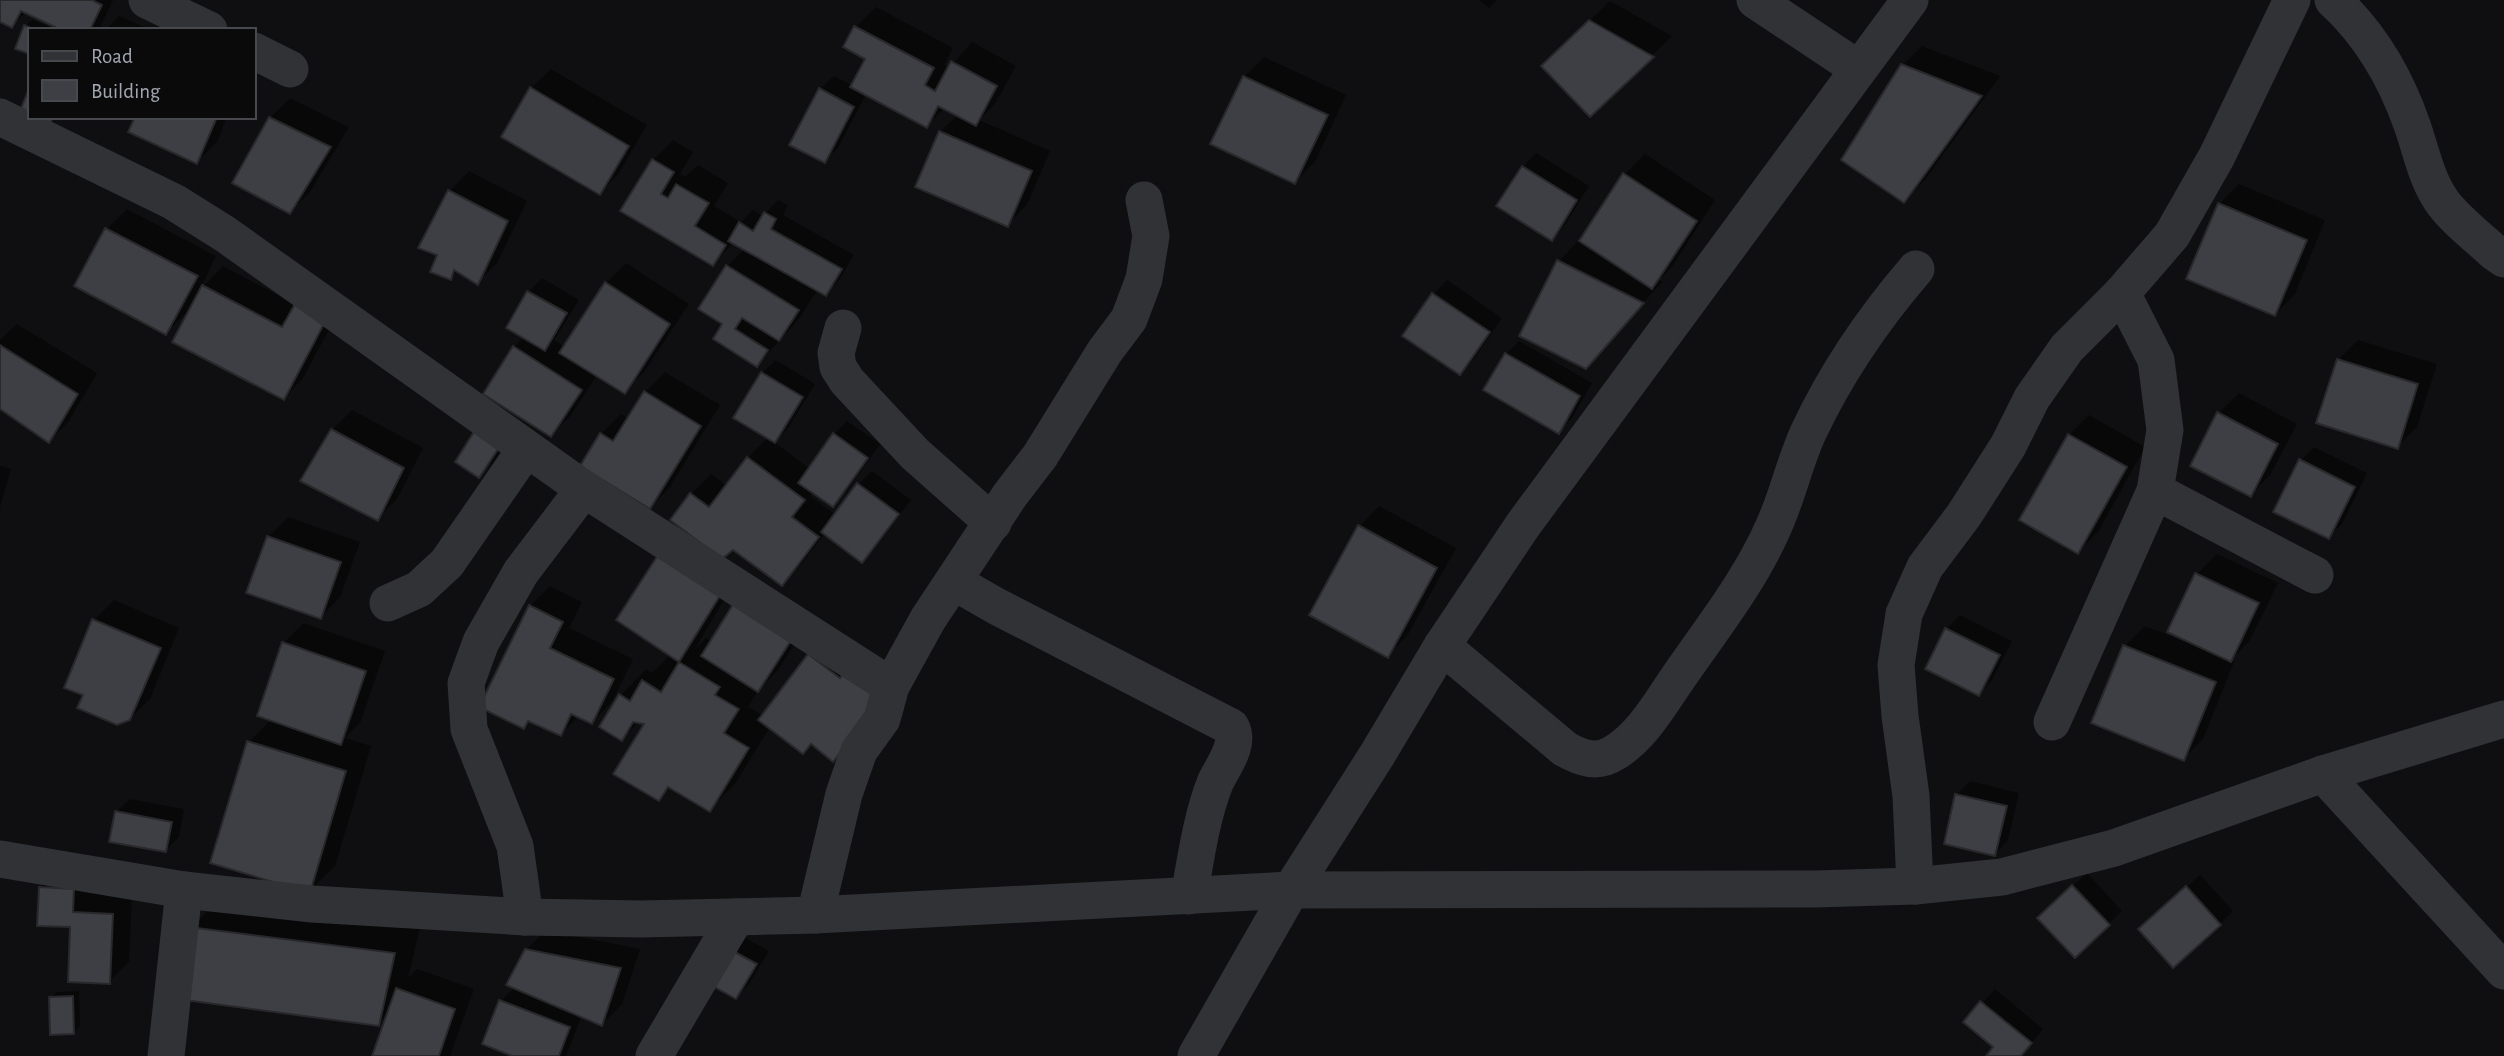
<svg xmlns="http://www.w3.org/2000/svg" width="2504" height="1056" font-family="'Alegreya Sans',sans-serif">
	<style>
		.shadow { fill: #0007 }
		.building { fill: #3e3f44; stroke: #29292c; stroke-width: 2 }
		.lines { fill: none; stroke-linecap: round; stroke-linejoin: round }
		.minor { stroke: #303235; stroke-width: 37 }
	</style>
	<rect width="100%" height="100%" fill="#0f0f11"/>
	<g class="shadow">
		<polygon points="0,0 113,0 99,30 59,30 60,28 26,12 12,26 0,20"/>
		<polygon points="1479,0 1497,0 1489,8"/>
		<polygon points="1610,1 1672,36 1590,115 1563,46"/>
		<polygon points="876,7 953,48 944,65 949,68 972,42 1016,66 995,104 979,120 1050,151 1027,205 1007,225 940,132 958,115 945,108 926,126 866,94 838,148 824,161 820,89 834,76 853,86 867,59 845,47 856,27"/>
		<polygon points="119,16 151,30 106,30"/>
		<polygon points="32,20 52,28 51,30 30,30 25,26"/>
		<polygon points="1922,46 2000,76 1924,181 1904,201 1902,66"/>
		<polygon points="1264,57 1346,95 1315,162 1295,181 1244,77"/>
		<polygon points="551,69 647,125 619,173 600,193 531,88"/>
		<polygon points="290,98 349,127 310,192 290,212 270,118"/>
		<polygon points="137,117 227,117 217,142 197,162"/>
		<polygon points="673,140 693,152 680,174 685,177 698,165 728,183 714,206 741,222 753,210 763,216 778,200 788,205 783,215 854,255 839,280 826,294 818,289 799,319 757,365 724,324 700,309 728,266 745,248 734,242 713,264 622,210 653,160"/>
		<polygon points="1536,153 1589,186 1565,225 1552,238 1523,167"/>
		<polygon points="1645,154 1715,200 1672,267 1659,280 1662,282 1586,367 1521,335 1559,261 1578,241 1581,242 1625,174"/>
		<polygon points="469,171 527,201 497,263 478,282 458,270 450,278 439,254 450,191"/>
		<polygon points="2239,184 2325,220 2295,294 2275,314 2219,204"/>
		<polygon points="127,209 216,256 199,291 223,266 296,305 346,298 303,378 284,398 191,308 166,333 76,285 107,229"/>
		<polygon points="626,263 689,304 644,372 624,392 597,375 571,415 551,435 514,347 525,337 508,327 529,292 542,278 579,300 554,340 565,347 606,283"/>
		<polygon points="1447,280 1502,318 1473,360 1459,373 1404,336 1434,294"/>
		<polygon points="17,324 97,373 69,421 49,441 0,407 0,340"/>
		<polygon points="2358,340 2437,364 2417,427 2397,447 2338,360"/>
		<polygon points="1519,341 1592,383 1572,418 1558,432 1506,354"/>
		<polygon points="776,360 815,384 788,428 774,442 810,469 834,434 847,421 880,444 846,492 833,505 814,491 810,496 836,515 859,484 872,471 911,500 875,547 862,561 825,533 801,564 781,584 733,548 672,519 691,494 711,474 727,486 748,458 768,437 736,418 762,373"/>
		<polygon points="665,372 720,405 670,487 650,507 601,434 621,414 629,419 645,392"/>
		<polygon points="2239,393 2297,424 2270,475 2250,495 2219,413"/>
		<polygon points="352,410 423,448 397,499 377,519 332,430"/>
		<polygon points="492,415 514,429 492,463 479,476"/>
		<polygon points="2089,415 2145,447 2098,532 2078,552 2069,435"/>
		<polygon points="2314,447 2367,473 2342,524 2328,537 2301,460"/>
		<polygon points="0,466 11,469 0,507"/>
		<polygon points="1379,506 1456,548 1407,636 1387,656 1360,526"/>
		<polygon points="288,517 360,542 340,597 321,617 268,537"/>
		<polygon points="2217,554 2278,583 2250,640 2231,660 2234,662 2203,739 2183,759 2094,723 2125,646 2145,626 2183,641 2197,574"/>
		<polygon points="739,574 695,649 706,638 712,641 810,619 778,670 759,689 748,707 764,716 809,655 860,659 812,743 770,727 735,784 709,810 671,787 659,799 647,723 639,722 622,739 601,727 621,695 646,669 652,673 671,654 619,620"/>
		<polygon points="550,586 582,602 569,628 633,659 612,702 592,722 579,716 560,734 530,720 523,727 530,606"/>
		<polygon points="114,600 179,628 150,699 129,719 85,694 94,620"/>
		<polygon points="1960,615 2012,641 1992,680 1979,694 1927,668 1947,629"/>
		<polygon points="303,623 385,651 360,723 345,738 371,746 335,866 309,891 249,742 272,719 284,643"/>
		<polygon points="1970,781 2019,793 2008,840 1995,854 1957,795"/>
		<polygon points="130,799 184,809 179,837 166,850 116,812"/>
		<polygon points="60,868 132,895 129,962 109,982 72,925 40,888"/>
		<polygon points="2087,873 2122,911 2075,956 2053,905"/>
		<polygon points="2200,875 2233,911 2220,924 2154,916"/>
		<polygon points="217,902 420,928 408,978 417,969 474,989 450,1056 374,1056 389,1013 378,1024 191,928"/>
		<polygon points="546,930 640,949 622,1004 602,1024 582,1015 566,1056 517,1056 501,1001 515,987 526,950"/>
		<polygon points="746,938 769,951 749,984 736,997 733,951"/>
		<polygon points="1995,989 2043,1029 2021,1056 1988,1056 1996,1047 1965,1022"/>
		<polygon points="79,991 80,1026 74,1032 51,998 57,992"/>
	</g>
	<g class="building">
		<polygon points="0,0 92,0 102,5 90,30 55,30 55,27 21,11 12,28 0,22"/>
		<polygon points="1589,20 1654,57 1590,117 1541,66"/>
		<polygon points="24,25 35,30 30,30 30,54 15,49"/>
		<polygon points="854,26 934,68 925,85 935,91 951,61 997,86 976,126 938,106 927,128 850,87 865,59 843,47"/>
		<polygon points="1901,64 1982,96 1904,203 1841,160"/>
		<polygon points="1243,76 1328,115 1295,184 1210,144"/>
		<polygon points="30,86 30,117 53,117 48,128 18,116"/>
		<polygon points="530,87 629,146 600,195 501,137"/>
		<polygon points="819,88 854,107 825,163 789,145"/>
		<polygon points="135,117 217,117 197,164 128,132"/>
		<polygon points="269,117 331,147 290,214 232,183"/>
		<polygon points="939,131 1032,171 1008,227 915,187"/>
		<polygon points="652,159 674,172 661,194 668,198 676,184 709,203 695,226 726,245 713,266 620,211"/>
		<polygon points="1522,166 1577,200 1552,241 1496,206"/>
		<polygon points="1623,173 1697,221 1652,289 1579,241"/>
		<polygon points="448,190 508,221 478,285 454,270 451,280 430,272 437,255 418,248"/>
		<polygon points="2218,203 2307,240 2275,316 2186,279"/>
		<polygon points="764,212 776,219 771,229 842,269 826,296 728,241 739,222 753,231"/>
		<polygon points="105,228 198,276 166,335 74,286"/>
		<polygon points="1557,260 1644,303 1586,369 1519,336"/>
		<polygon points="726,265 799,310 779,341 742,318 735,329 768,350 757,367 713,339 722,324 698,309"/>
		<polygon points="605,282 670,324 625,394 559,353"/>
		<polygon points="202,285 282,327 296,302 327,318 284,400 172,342"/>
		<polygon points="527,291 567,313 545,351 506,328"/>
		<polygon points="1432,293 1490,332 1460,375 1402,336"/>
		<polygon points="0,345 78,394 49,443 0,409"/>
		<polygon points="513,346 582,390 551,437 483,394"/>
		<polygon points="1505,353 1580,396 1559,434 1483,390"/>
		<polygon points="2337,359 2418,384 2398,449 2316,423"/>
		<polygon points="761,372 803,397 775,443 733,418"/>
		<polygon points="644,391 701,426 650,509 580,466 600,433 613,441"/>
		<polygon points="2217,412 2278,444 2251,497 2190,466"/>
		<polygon points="477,427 502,443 479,478 455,462"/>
		<polygon points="331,429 404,468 378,521 300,481"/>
		<polygon points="833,433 868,458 833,507 798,483"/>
		<polygon points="2068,434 2127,467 2078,554 2019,520"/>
		<polygon points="747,457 805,500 792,517 819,537 782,586 733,550 722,559 670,520 690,493 709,507"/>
		<polygon points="2299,459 2355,487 2329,539 2273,512"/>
		<polygon points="857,483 899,514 862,563 821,532"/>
		<polygon points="1358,525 1437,568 1388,658 1309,615"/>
		<polygon points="267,536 341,562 321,619 246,593"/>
		<polygon points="658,555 721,594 679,662 616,620"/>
		<polygon points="2195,573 2259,603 2231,662 2167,632"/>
		<polygon points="734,603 792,639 758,692 701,656"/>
		<polygon points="529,605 563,622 550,648 614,679 592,724 571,714 561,736 528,721 524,729 479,707"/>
		<polygon points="92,619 161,648 130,720 117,725 77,708 83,695 64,688"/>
		<polygon points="1945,628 2000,655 1979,696 1925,669"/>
		<polygon points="282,642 366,671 341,745 257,716"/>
		<polygon points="2123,645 2216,682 2184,761 2091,723"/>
		<polygon points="808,654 840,678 847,669 883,696 833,762 811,744 803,754 758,720"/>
		<polygon points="679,662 720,687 715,695 739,709 724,733 749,748 710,812 668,787 659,801 613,774 644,724 633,722 622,741 599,727 619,694 630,701 642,680 661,692"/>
		<polygon points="247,741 346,771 310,893 210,863"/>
		<polygon points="1955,794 2007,806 1995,856 1944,844"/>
		<polygon points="115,811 172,822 166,852 109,842"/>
		<polygon points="2072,885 2110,925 2075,958 2037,918"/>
		<polygon points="2186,886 2221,925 2173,968 2138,929"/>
		<polygon points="39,887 74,889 73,912 113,914 110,984 68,982 70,927 37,926"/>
		<polygon points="189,927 395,953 379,1026 177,999"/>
		<polygon points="525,949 621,968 602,1026 506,985"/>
		<polygon points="731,950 757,964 736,999 711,985"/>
		<polygon points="396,988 455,1009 439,1056 372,1056"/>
		<polygon points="73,996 74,1034 50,1035 49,997"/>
		<polygon points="499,1000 570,1027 559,1056 512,1056 482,1044"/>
		<polygon points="1980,1001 2032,1043 2021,1056 1986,1056 1993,1047 1963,1022"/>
	</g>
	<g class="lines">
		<g class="minor">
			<polyline points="147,0 209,30"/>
			<polyline points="1755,0 1857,68"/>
			<path d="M 2333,0 C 2370,34 2396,79 2412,125 C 2421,150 2426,178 2441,200 C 2452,217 2479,238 2494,252 L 2504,259"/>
			<polyline points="254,51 290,69"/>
			<polyline points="0,117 174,202 225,234 584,489 891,686 882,719 859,751 844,794 815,915"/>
			<polyline points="843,328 836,353 838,367 847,381 915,454 993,523"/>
			<polyline points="2155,491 2315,575"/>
			<path d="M 954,582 L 996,606 L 1231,727 C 1241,745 1222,767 1215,783 C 1201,819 1196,858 1189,896"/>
			<polyline points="388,603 419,589 447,563 526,449"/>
			<path d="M 1442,646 L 1565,749 C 1581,758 1597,764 1614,753 C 1644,735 1662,700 1682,672 C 1714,626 1750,580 1773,528 C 1787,498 1794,464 1808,433 C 1836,373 1873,319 1916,269"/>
			<polyline points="891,686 928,619 1010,495 1040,456 1105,351 1129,319 1144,279 1151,236 1144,200"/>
			<polyline points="2052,722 2155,491 2165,430 2156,360 2122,293"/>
			<polyline points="2323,774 2504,971"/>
			<polyline points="0,859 184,890 312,904 525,917 641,919 815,915 1291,890 1815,889 1915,886 2002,877 2114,848 2323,774 2504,719"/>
			<polyline points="1915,886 1911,796 1900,716 1896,665 1904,614 1925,567 1964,515 2008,446 2032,398 2067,348 2122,293 2172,235 2217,156 2292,0"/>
			<polyline points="525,917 515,846 469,729 466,683 481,642 521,572 584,489"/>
			<polyline points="166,1056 184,890"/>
			<polyline points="654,1056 736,917"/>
			<polyline points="1196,1056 1291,890 1377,755 1442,646 1523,525 1910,0"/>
		</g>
	</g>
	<rect x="28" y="28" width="228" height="91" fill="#0a0a0b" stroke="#46494d" stroke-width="2"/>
	<rect x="42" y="51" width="35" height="10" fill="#303235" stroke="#46494d" stroke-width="2"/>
	<text x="91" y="63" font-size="21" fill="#a1a7b1">Road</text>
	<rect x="42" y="80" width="35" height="21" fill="#3e3f44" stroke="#46494d" stroke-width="2"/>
	<text x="91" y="98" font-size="21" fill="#a1a7b1">Building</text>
</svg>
